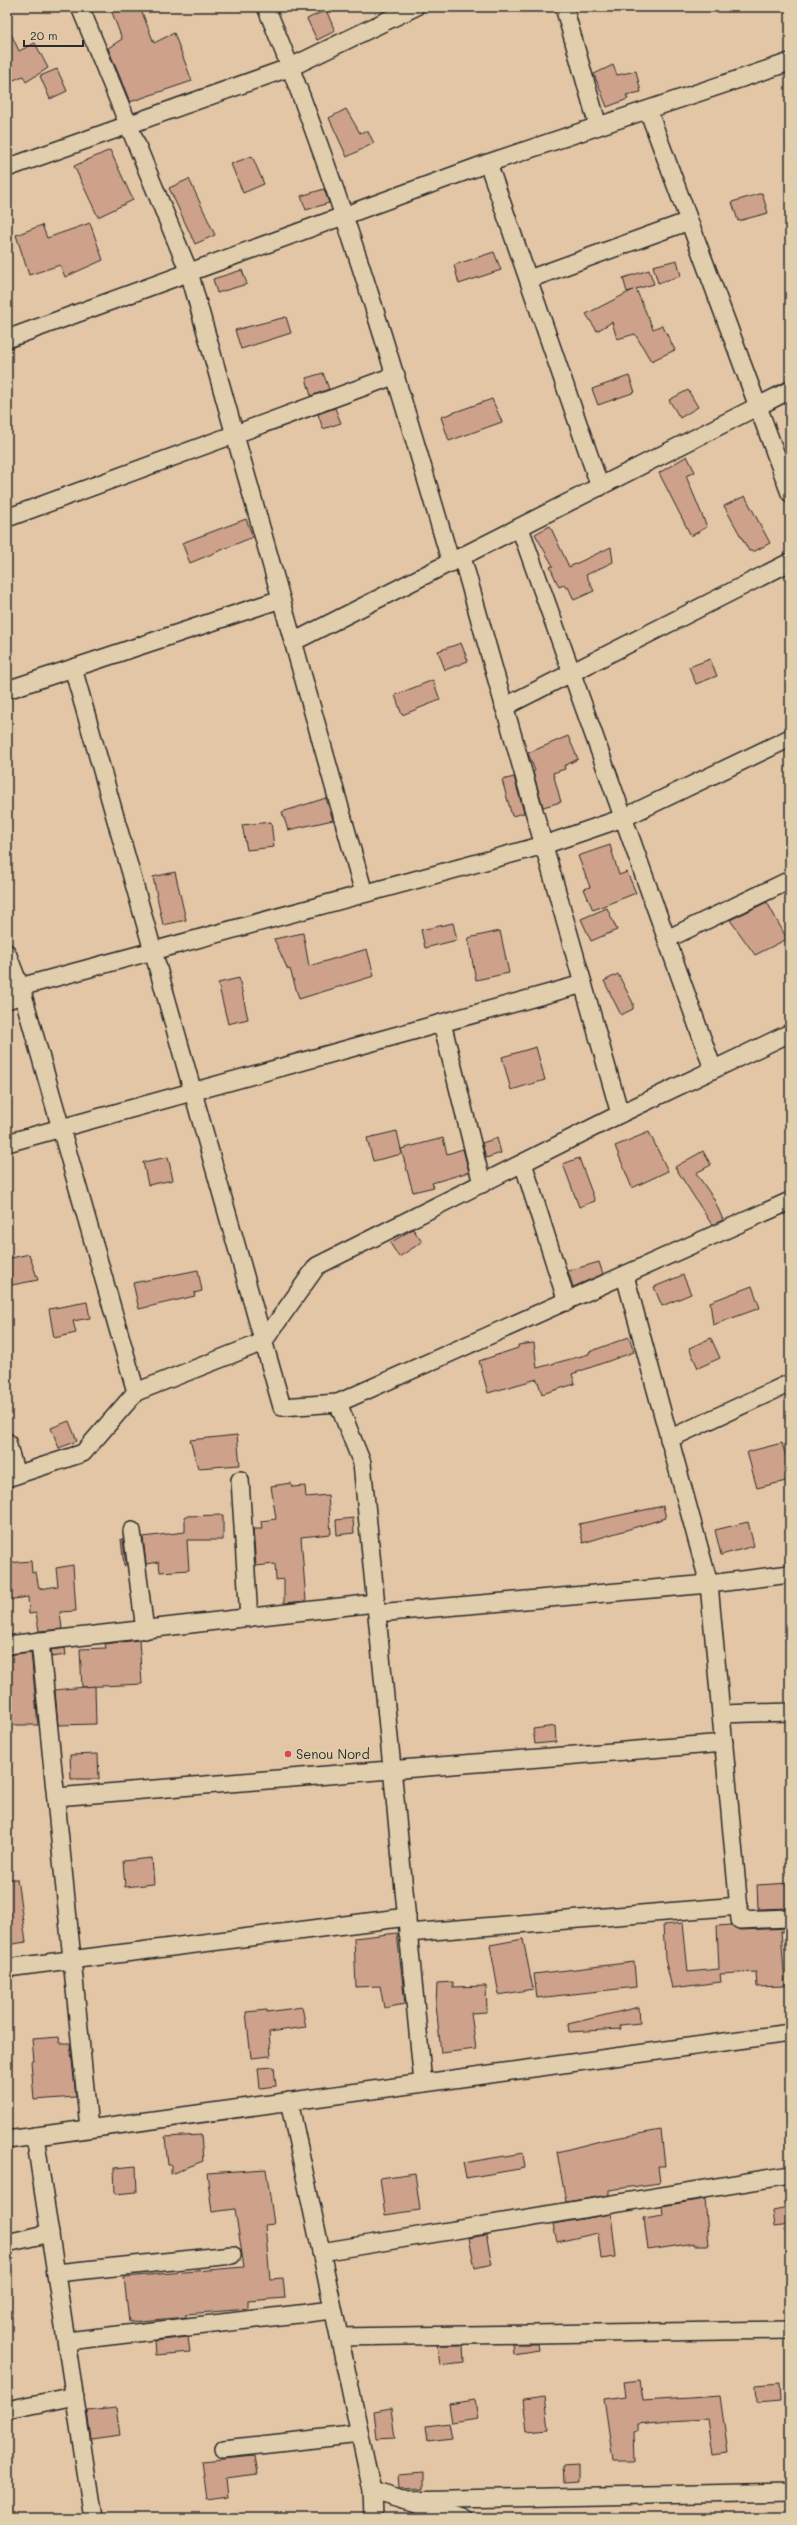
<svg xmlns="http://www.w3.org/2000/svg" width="797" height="2525" font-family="Mali,sans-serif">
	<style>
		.building { fill: #cda18a; stroke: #2b2b2b }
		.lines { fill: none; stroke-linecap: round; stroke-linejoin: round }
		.street-casing { stroke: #2b2b2b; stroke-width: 20 }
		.street { stroke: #e1ceac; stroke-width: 17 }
		.poi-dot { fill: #d1495b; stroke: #e1ceac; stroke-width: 1.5 }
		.labels { text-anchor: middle; stroke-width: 3; stroke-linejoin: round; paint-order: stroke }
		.poi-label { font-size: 13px; fill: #2b2b2b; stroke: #e1ceac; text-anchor: start }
	</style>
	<rect width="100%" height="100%" fill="#e3c6a6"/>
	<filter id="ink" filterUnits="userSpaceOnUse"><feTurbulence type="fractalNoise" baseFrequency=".025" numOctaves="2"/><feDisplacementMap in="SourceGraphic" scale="8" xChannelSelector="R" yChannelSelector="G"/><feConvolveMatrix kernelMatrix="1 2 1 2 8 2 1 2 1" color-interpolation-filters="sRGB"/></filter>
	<g filter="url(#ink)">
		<g class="building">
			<polygon points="110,7 140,7 154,43 174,33 192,81 130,102 108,48 122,39"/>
			<polygon points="326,10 335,31 317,40 307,19"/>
			<polygon points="7,25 19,51 35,43 48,68 26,82 23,76 7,83"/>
			<polygon points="613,65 617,75 636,71 641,92 626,95 628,99 607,107 594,74"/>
			<polygon points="57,69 67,91 50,99 40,76"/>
			<polygon points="346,109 360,133 367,130 374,143 347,157 329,118"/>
			<polygon points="110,150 133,200 98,217 74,166"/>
			<polygon points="252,156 264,184 243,193 231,164"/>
			<polygon points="189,179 215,235 195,244 169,188"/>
			<polygon points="324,189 329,203 306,210 301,196"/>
			<polygon points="762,193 768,213 738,221 732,202"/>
			<polygon points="90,223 103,260 65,277 60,265 29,275 16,235 42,225 47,238"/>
			<polygon points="494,252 501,270 459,284 454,265"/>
			<polygon points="677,260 681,276 658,283 653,266"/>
			<polygon points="242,270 247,284 217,293 213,279"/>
			<polygon points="649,270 654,284 636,289 653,329 662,325 675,350 651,361 635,334 617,339 612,322 597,331 586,314 633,290 627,292 623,278"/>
			<polygon points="286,317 291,333 241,349 235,330"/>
			<polygon points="323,373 329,389 311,396 306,378"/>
			<polygon points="629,376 635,392 598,405 592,389"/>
			<polygon points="688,390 698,407 680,418 669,400"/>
			<polygon points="492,399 502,422 449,441 441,417"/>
			<polygon points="335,408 341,423 323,429 318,414"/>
			<polygon points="687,456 695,472 686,476 707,527 691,536 659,473"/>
			<polygon points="745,496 770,543 755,551 749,551 724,506"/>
			<polygon points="246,519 253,537 190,563 182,543"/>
			<polygon points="550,526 569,567 611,547 613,562 586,575 594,591 574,600 568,587 566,588 564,585 559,587 550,567 553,566 535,534"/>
			<polygon points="461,643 468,661 445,670 438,651"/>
			<polygon points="710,659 717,676 696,684 689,667"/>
			<polygon points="433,680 440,700 402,715 395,695"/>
			<polygon points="568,736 578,759 564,766 565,769 553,773 561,802 543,807 533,772 535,771 528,753"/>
			<polygon points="514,777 524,813 512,816 502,780"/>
			<polygon points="326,798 333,820 288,830 282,812"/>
			<polygon points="271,822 274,847 247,850 242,825"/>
			<polygon points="610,845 619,875 627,872 636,893 593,910 584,889 590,887 578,856"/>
			<polygon points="175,872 186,920 163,925 153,877"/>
			<polygon points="767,902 787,939 755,955 730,920"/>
			<polygon points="607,908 617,930 591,941 581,919"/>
			<polygon points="453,923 457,940 425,948 421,930"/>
			<polygon points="500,931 509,973 476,980 468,938"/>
			<polygon points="303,933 309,966 367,949 374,976 299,999 290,969 288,970 274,939"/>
			<polygon points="618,974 633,1003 633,1009 621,1015 604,981"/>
			<polygon points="239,978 248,1019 228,1024 218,983"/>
			<polygon points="536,1047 545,1080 511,1090 502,1057"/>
			<polygon points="397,1131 402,1154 373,1161 367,1138"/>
			<polygon points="649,1132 668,1171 632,1188 615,1146"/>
			<polygon points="443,1138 447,1154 463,1149 469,1172 432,1183 434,1187 413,1192 401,1149"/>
			<polygon points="497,1138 501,1153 486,1158 482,1143"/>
			<polygon points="703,1151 711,1165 696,1173 714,1199 723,1220 712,1225 675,1167"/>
			<polygon points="168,1157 173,1180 148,1185 143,1162"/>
			<polygon points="579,1158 595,1201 579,1207 563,1164"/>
			<polygon points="413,1229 422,1242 399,1257 390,1243"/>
			<polygon points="29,1254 38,1280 12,1285 7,1259"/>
			<polygon points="599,1262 603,1274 573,1287 568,1271"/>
			<polygon points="198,1270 202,1291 194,1293 195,1296 139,1309 133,1283"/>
			<polygon points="683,1275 691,1294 662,1306 654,1287"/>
			<polygon points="752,1286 760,1308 713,1325 710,1302"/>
			<polygon points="87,1302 90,1318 73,1321 76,1333 54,1338 49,1309"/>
			<polygon points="629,1337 634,1352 572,1374 575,1384 542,1394 537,1379 488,1393 479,1361 518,1348 518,1345 534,1343 537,1368 589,1354 589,1352"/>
			<polygon points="711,1338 720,1358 698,1368 689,1348"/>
			<polygon points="69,1421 77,1441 59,1448 51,1428"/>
			<polygon points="237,1435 240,1465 198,1468 190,1440"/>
			<polygon points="782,1443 790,1471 790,1480 757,1488 747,1452"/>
			<polygon points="291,1483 292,1487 305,1486 306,1497 328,1495 331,1534 301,1537 306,1601 284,1603 284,1579 276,1580 275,1564 256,1566 253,1529 262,1529 261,1521 276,1519 271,1486"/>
			<polygon points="663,1506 666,1518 583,1543 579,1524"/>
			<polygon points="223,1515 223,1540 187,1540 189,1570 160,1572 159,1562 146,1564 143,1537 185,1532 185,1516"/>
			<polygon points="353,1518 354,1533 337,1535 336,1520"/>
			<polygon points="748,1522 754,1546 721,1555 715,1530"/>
			<polygon points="121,1539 123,1539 126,1565 124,1566"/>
			<polygon points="31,1561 32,1573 36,1572 39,1589 58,1586 56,1568 73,1565 76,1611 60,1612 62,1629 39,1631 36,1613 29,1614 28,1597 7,1600 7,1563"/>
			<polygon points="139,1640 142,1684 82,1687 80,1649 106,1648 105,1644"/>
			<polygon points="65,1648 66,1655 52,1657 51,1650"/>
			<polygon points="31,1652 38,1725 7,1725 7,1655"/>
			<polygon points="95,1686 96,1724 58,1725 55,1690"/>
			<polygon points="555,1726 556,1742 535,1744 533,1729"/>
			<polygon points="98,1754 99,1779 71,1779 70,1755"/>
			<polygon points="152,1858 154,1884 125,1887 123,1861"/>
			<polygon points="7,1879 17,1879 26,1942 7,1945"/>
			<polygon points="790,1883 790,1908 758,1909 757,1885"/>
			<polygon points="683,1923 688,1972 719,1969 717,1926 732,1925 740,1930 790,1928 790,1931 781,1931 785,1986 757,1987 756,1972 720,1974 721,1982 672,1988 665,1958 663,1925"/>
			<polygon points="397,1933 405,2004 384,2008 380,1986 356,1987 354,1938"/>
			<polygon points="523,1939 533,1989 499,1995 490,1945"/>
			<polygon points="634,1962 636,1987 537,1998 534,1974"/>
			<polygon points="453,1982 453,1987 486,1986 487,2012 471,2013 476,2049 441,2053 436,2004 437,1983"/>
			<polygon points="302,2007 306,2027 269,2032 271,2056 251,2058 246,2012 267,2010 267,2012"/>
			<polygon points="639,2007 640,2023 620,2025 621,2029 569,2032 568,2024"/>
			<polygon points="59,2037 60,2043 70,2043 76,2097 34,2100 31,2061 34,2061 32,2039"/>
			<polygon points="274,2067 276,2086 260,2088 258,2068"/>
			<polygon points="661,2130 665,2166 658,2166 660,2183 609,2190 609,2195 566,2202 557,2152 604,2140"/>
			<polygon points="201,2135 203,2161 171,2174 171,2165 168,2165 165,2137"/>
			<polygon points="523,2153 525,2168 466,2178 463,2163"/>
			<polygon points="136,2166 137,2192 115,2194 114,2168"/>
			<polygon points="266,2169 274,2224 265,2225 270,2279 283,2278 285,2298 248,2301 248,2309 186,2314 186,2317 129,2322 124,2277 244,2267 235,2209 212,2212 207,2173"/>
			<polygon points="415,2173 420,2210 385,2215 380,2178"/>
			<polygon points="705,2199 709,2245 694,2245 694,2243 648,2250 644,2218 663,2215 662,2206"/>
			<polygon points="789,2207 790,2225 774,2227 772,2210"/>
			<polygon points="611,2214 616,2257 601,2259 598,2233 557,2242 553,2224"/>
			<polygon points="486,2235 492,2264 475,2268 469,2238"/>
			<polygon points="188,2337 190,2352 155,2355 154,2341"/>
			<polygon points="512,2344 538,2344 539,2350 513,2354"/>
			<polygon points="437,2345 463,2345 464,2362 440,2365"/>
			<polygon points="640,2380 643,2401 720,2396 728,2453 712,2455 707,2419 669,2421 637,2424 637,2431 634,2432 635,2461 613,2461 604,2399 626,2396 624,2382"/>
			<polygon points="780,2383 781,2401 757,2403 756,2385"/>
			<polygon points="545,2396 549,2429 527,2431 523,2399"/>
			<polygon points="475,2400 478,2419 452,2423 449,2404"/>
			<polygon points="116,2408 120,2435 91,2439 87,2411"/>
			<polygon points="391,2408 395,2438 377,2439 374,2411"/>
			<polygon points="449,2423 452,2439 428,2442 426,2426"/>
			<polygon points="255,2456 258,2474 225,2478 227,2497 207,2500 202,2461"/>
			<polygon points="578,2464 578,2481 564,2482 563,2465"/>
			<polygon points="424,2472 424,2488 399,2489 398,2474"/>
		</g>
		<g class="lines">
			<defs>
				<g id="street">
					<polyline points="80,7 189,272 364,893"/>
					<path d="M 266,7 C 341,188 396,376 451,563"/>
					<polyline points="564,7 598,126"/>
					<polyline points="648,110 790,493"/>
					<polyline points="488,163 600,487"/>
					<polyline points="7,168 291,67 415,7"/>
					<polyline points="529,279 689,221"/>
					<polyline points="7,339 488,163 790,62"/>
					<polyline points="7,518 396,375"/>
					<polyline points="520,528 713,1069"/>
					<polyline points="462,557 620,1114"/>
					<polyline points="293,642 790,390"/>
					<polyline points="73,668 282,1407 338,1403 362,1463 423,2083"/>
					<polyline points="7,690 281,599"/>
					<polyline points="504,707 790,562"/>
					<polyline points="667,939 790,880"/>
					<polyline points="7,953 23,995 136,1392"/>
					<polyline points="20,987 544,845 623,818 790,738"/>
					<polyline points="7,1000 23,995"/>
					<polyline points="442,1023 482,1184"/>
					<polyline points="7,1143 583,984"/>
					<polyline points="523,1163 567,1302"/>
					<polyline points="625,1276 709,1584 740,1920 790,1918"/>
					<polyline points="338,1403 790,1201"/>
					<polyline points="669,1439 790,1383"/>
					<polyline points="7,1442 16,1475"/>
					<polyline points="7,1478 83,1453 136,1392 263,1342 317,1266 620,1114 790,1033"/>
					<polyline points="240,1480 249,1618"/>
					<polyline points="132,1531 145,1630"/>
					<polyline points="377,1613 709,1584 790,1574"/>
					<polyline points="40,1641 89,2128"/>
					<polyline points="7,1645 375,1603"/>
					<polyline points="721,1714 790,1712"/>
					<polyline points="56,1797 724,1743"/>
					<polyline points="408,1933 739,1906"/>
					<polyline points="7,1968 407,1917"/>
					<polyline points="289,2101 372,2491 373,2518"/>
					<polyline points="35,2136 93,2518"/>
					<polyline points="7,2140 790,2033"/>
					<polyline points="7,2243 50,2233"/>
					<polyline points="321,2252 790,2175"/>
					<polyline points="56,2273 232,2255"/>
					<polyline points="339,2337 790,2330"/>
					<polyline points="67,2341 333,2310"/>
					<polyline points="7,2410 75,2396"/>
					<polyline points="224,2449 360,2434"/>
					<polyline points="372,2491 464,2518"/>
					<polyline points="402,2500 790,2492"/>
				</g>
			</defs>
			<use href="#street" class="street-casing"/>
			<use href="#street" class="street"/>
		</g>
	</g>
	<circle class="poi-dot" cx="288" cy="1754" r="4"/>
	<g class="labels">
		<g class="poi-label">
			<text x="296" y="1759">Senou Nord</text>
		</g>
	</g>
	<rect width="797" height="2525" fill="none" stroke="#e1ceac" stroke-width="24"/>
	<rect x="12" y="12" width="773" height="2501" fill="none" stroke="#2b2b2b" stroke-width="1.5" filter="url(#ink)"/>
	<path d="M24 40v6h59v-6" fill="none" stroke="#2b2b2b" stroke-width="2"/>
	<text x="30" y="40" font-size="12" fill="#2b2b2b" stroke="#e1ceac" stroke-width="3" paint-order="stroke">20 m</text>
</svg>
